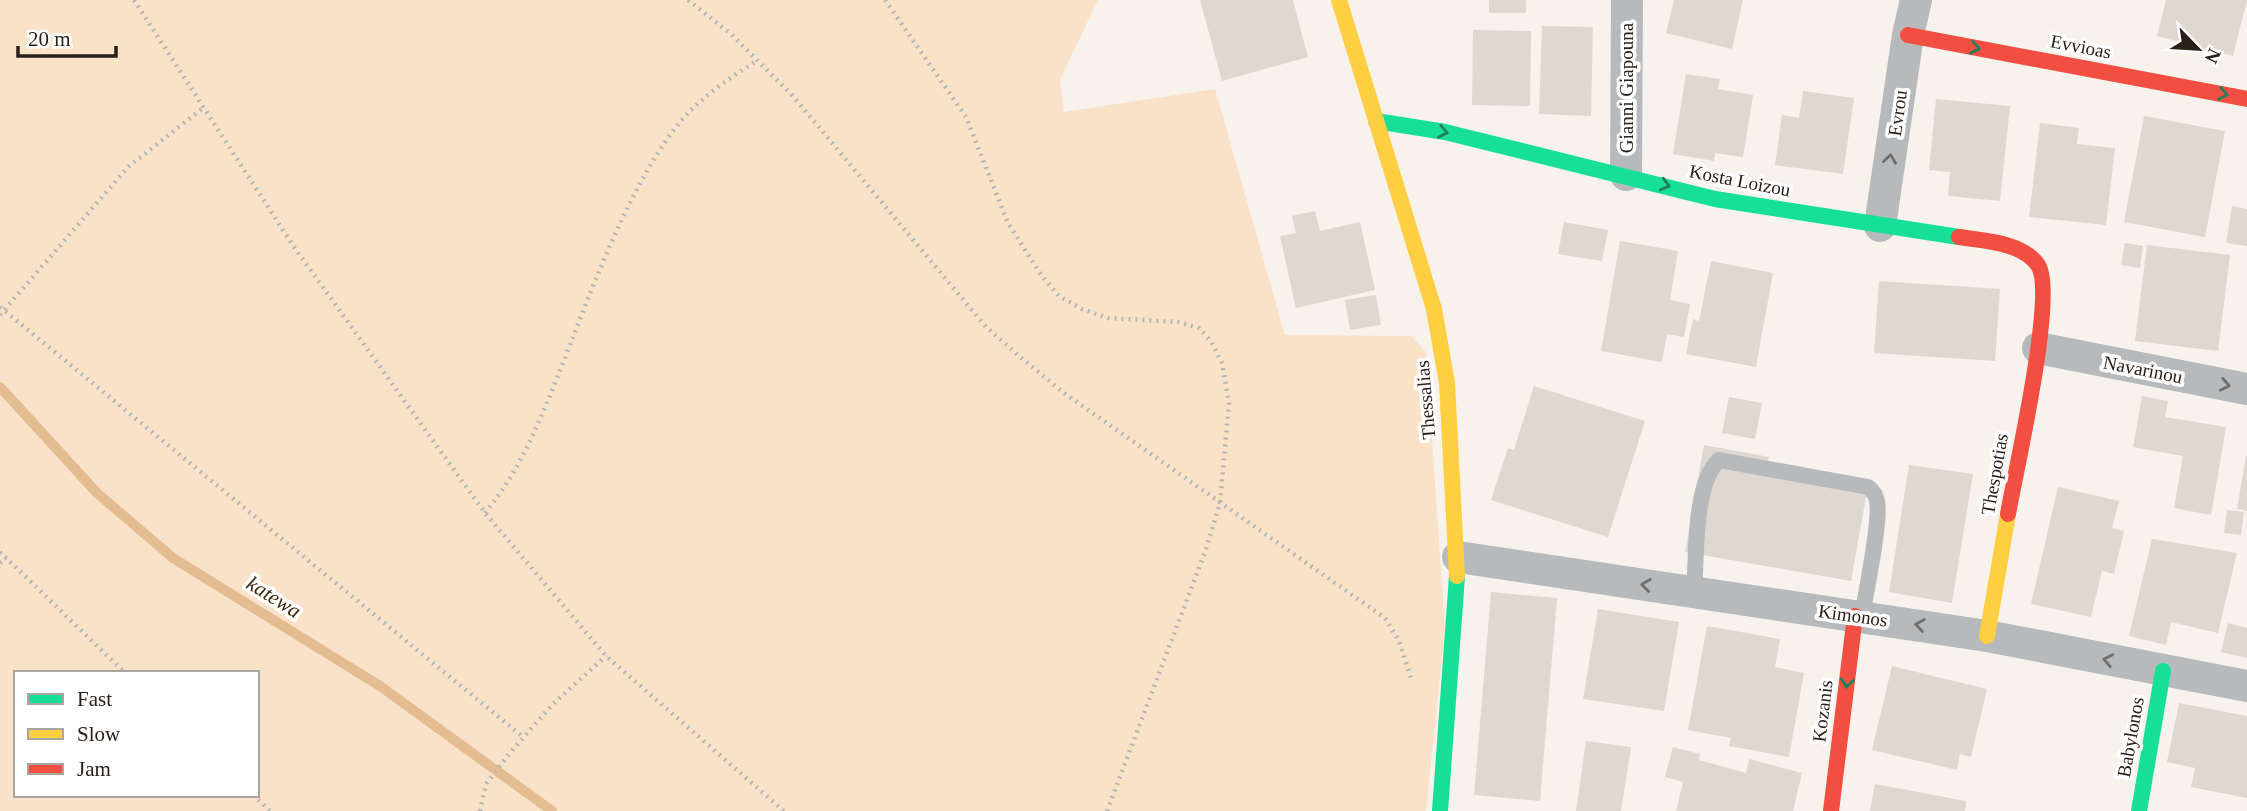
<svg xmlns="http://www.w3.org/2000/svg" width="2247" height="811" font-family="'Times New Roman',serif">
	<style>
		.green { fill: #fae2c9; fill-rule: evenodd }
		.lines { fill: none; stroke-linecap: round; stroke-linejoin: round }
		.stream { stroke: #e3bc92; stroke-width: 10 }
		.building { fill: #ded8d0 }
		.path { stroke: #b6b6b4; stroke-width: 4.5; stroke-dasharray: 2 5; stroke-linecap: butt }
		.lane { stroke: #b7babc; stroke-width: 16 }
		.street { stroke: #b7babc; stroke-width: 32 }
		.fast { stroke: #16e098; stroke-width: 16 }
		.slow { stroke: #ffcf43; stroke-width: 16 }
		.jam { stroke: #f24e42; stroke-width: 16 }
		.oneway { stroke: #208058 }
		.oneway2 { stroke: #706d6a }
		.labels { text-anchor: middle; stroke-width: 7; stroke-linejoin: round; paint-order: stroke }
		.street-label { font-size: 19px; fill: #292017; stroke: #fff }
		.water-label { font-size: 21px; font-style: italic; fill: #3d260d; stroke: #fff }
	</style>
	<rect width="100%" height="100%" fill="#f7f2ec"/>
	<path class="green" d="M 0,0 L 1098,0 L 1060,80 L 1064,112 L 1215,89 L 1285,335 L 1411,336 L 1426,352 L 1445,628 L 1426,811 L 0,811 ZM 16,673 L 257,673 L 257,795 L 16,795 Z"/>
	<g class="lines">
		<polyline class="stream" points="0,387 97,493 173,558 380,686 552,811"/>
	</g>
	<g class="building">
		<polygon points="1200,0 1293,0 1308,57 1222,81"/>
		<rect x="1489" y="0" width="37" height="13"/>
		<polygon points="1674,0 1743,0 1732,49 1666,33"/>
		<polygon points="2166,0 2247,0 2233,56 2157,36"/>
		<polygon points="1542,26 1593,27 1591,116 1539,114"/>
		<polygon points="1473,30 1531,31 1530,106 1472,105"/>
		<polygon points="1686,74 1720,79 1718,89 1753,95 1743,157 1715,153 1714,161 1673,154"/>
		<polygon points="1803,91 1854,98 1843,174 1775,165 1782,115 1799,118"/>
		<polygon points="1936,99 2010,106 2000,201 1948,196 1950,172 1929,170"/>
		<polygon points="2144,116 2225,131 2205,237 2124,222"/>
		<polygon points="2040,123 2079,128 2077,144 2115,148 2106,225 2029,217"/>
		<polygon points="2232,206 2247,209 2247,246 2226,243"/>
		<polygon points="1315,211 1320,231 1360,222 1375,290 1296,308 1280,236 1296,233 1292,216"/>
		<polygon points="1564,222 1608,230 1602,261 1558,254"/>
		<polygon points="1620,241 1678,251 1670,300 1690,304 1684,337 1667,334 1662,362 1601,351"/>
		<polygon points="2125,243 2143,246 2140,268 2121,265"/>
		<polygon points="2147,245 2230,255 2218,351 2135,341"/>
		<polygon points="1711,261 1773,273 1756,367 1686,354 1693,319 1699,321"/>
		<polygon points="1879,281 2000,289 1995,361 1874,353"/>
		<polygon points="1376,295 1381,325 1350,330 1345,300"/>
		<polygon points="1534,386 1645,421 1608,537 1491,500 1508,448 1514,450"/>
		<polygon points="2142,396 2168,401 2165,417 2226,427 2211,515 2174,508 2183,456 2133,447"/>
		<polygon points="1729,397 1762,403 1755,439 1722,433"/>
		<polygon points="1704,445 1769,457 1767,468 1868,486 1851,581 1685,552"/>
		<polygon points="2246,456 2247,456 2247,511 2237,509"/>
		<polygon points="1909,465 1973,474 1952,603 1889,592"/>
		<polygon points="2058,487 2119,501 2112,528 2124,531 2114,574 2102,571 2091,617 2031,604"/>
		<polygon points="2227,510 2244,512 2241,535 2224,533"/>
		<polygon points="2152,539 2237,553 2218,633 2171,622 2166,645 2129,636"/>
		<polygon points="1491,592 1557,598 1540,801 1474,795"/>
		<polygon points="1598,609 1679,622 1664,711 1583,699"/>
		<polygon points="2228,623 2247,628 2247,658 2221,652"/>
		<polygon points="1707,626 1780,639 1775,667 1804,673 1789,757 1729,746 1731,738 1688,730"/>
		<polygon points="1892,666 1987,689 1971,757 1960,754 1957,770 1872,750"/>
		<polygon points="2179,703 2247,716 2247,798 2191,787 2195,768 2167,762"/>
		<polygon points="1586,741 1631,747 1621,811 1576,811"/>
		<polygon points="1673,747 1700,754 1699,760 1746,773 1749,759 1802,773 1793,811 1676,811 1683,782 1665,777"/>
		<polygon points="1875,784 1966,801 1965,811 1870,811"/>
	</g>
	<g class="lines">
		<g class="path">
			<polyline points="134,0 294,247 485,513 606,656 784,811"/>
			<polyline points="688,0 731,34 792,95 986,327 1019,356 1064,393 1385,618 1399,641 1412,681"/>
			<polyline points="885,0 966,117 1008,223 1041,275 1059,296 1082,309 1108,318 1178,322 1199,328 1211,341 1222,363 1229,403 1220,503 1205,552 1107,811"/>
			<polyline points="0,307 523,737"/>
			<polyline points="0,315 128,167 203,108"/>
			<path d="M 485,513 C 519,472 537,427 557,378 C 589,298 624,195 676,127 C 698,99 728,79 758,60"/>
			<polyline points="0,552 125,673"/>
			<polyline points="0,563 6,558"/>
			<polyline points="253,795 270,811"/>
			<polyline points="480,811 486,784 509,754 552,705 606,656"/>
		</g>
		<path class="lane" d="M 1694,592 C 1697,557 1693,484 1719,460 L 1868,487 C 1873,491 1876,495 1877,501 C 1881,522 1866,591 1862,617"/>
		<g class="street">
			<polyline points="1626,175 1627,0"/>
			<polyline points="1880,226 1908,35 1916,0"/>
			<polyline points="2038,348 2247,389"/>
			<polyline points="1458,557 1987,636 2247,686"/>
		</g>
		<g class="fast">
			<polyline points="1376,121 1445,132 1715,199 1959,237"/>
			<polyline points="1440,811 1457,576"/>
			<polyline points="2139,811 2163,671"/>
		</g>
		<g class="slow">
			<polyline points="1339,0 1434,309 1447,383 1457,576"/>
			<polyline points="1987,636 2008,514"/>
		</g>
		<g class="jam">
			<polyline points="1908,35 2247,99"/>
			<path d="M 1959,237 C 1984,241 2022,242 2038,265 C 2057,293 2015,473 2008,514"/>
			<polyline points="1831,811 1855,616"/>
		</g>
	</g>
	<defs><path id="oneway-chevron" d="M-2-3.5L2.5 0L-2 3.5" fill="none" stroke-width="1.6" stroke-linecap="round" stroke-linejoin="round" transform="scale(1.75)"/></defs>
	<g class="oneway">
		<use href="#oneway-chevron" transform="translate(1975 48) rotate(11)"/>
		<use href="#oneway-chevron" transform="translate(2223 94) rotate(11)"/>
		<use href="#oneway-chevron" transform="translate(1443 132) rotate(11)"/>
		<use href="#oneway-chevron" transform="translate(1665 185) rotate(15)"/>
		<use href="#oneway-chevron" transform="translate(1847 683) rotate(97)"/>
	</g>
	<g class="oneway2">
		<use href="#oneway-chevron" transform="translate(1890 159) rotate(-82)"/>
		<use href="#oneway-chevron" transform="translate(2225 385) rotate(11)"/>
		<use href="#oneway-chevron" transform="translate(1646 585) rotate(-172)"/>
		<use href="#oneway-chevron" transform="translate(1920 625) rotate(-171)"/>
		<use href="#oneway-chevron" transform="translate(2108 660) rotate(-169)"/>
	</g>
	<g class="labels">
		<g class="street-label">
			<text transform="translate(2081 46) rotate(11)" y="7">Evvioas</text>
			<text transform="translate(1626 88) rotate(-90)" y="7">Gianni Giapouna</text>
			<text transform="translate(1897 113) rotate(-82)" y="7">Evrou</text>
			<text transform="translate(1740 180) rotate(11)" y="7">Kosta Loizou</text>
			<text transform="translate(2143 369) rotate(11)" y="7">Navarinou</text>
			<text transform="translate(1425 400) rotate(-95)" y="7">Thessalias</text>
			<text transform="translate(1994 474) rotate(-80)" y="7">Thespotias</text>
			<text transform="translate(1853 615) rotate(8)" y="7">Kimonos</text>
			<text transform="translate(1822 711) rotate(-83)" y="7">Kozanis</text>
			<text transform="translate(2130 737) rotate(-80)" y="7">Babylonos</text>
		</g>
		<g class="water-label">
			<text transform="translate(274 597) rotate(32)" y="7">katewa</text>
		</g>
	</g>
	<rect x="14" y="671" width="245" height="126" fill="#ffffff" stroke="#a9a6a2" stroke-width="2"/>
	<rect x="28" y="694" width="35" height="10" fill="#16e098" stroke="#a9a6a2" stroke-width="2"/>
	<text x="77" y="706" font-size="21" fill="#292017">Fast</text>
	<rect x="28" y="729" width="35" height="10" fill="#ffcf43" stroke="#a9a6a2" stroke-width="2"/>
	<text x="77" y="741" font-size="21" fill="#292017">Slow</text>
	<rect x="28" y="764" width="35" height="10" fill="#f24e42" stroke="#a9a6a2" stroke-width="2"/>
	<text x="77" y="776" font-size="21" fill="#292017">Jam</text>
	<g transform="translate(2198 49) rotate(115)" stroke="#ffffff" stroke-width="5" paint-order="stroke">
	<path d="M0-5L12 26L0 18L-12 26Z" fill="#292017"/>
	<text y="-10" font-size="19" font-weight="bold" text-anchor="middle" fill="#292017">N</text>
	</g>
	<path d="M18 46v10h98v-10" fill="none" stroke="#292017" stroke-width="3.5"/>
	<text x="28" y="46" font-size="21" fill="#292017" stroke="#ffffff" stroke-width="5" paint-order="stroke">20 m</text>
</svg>
